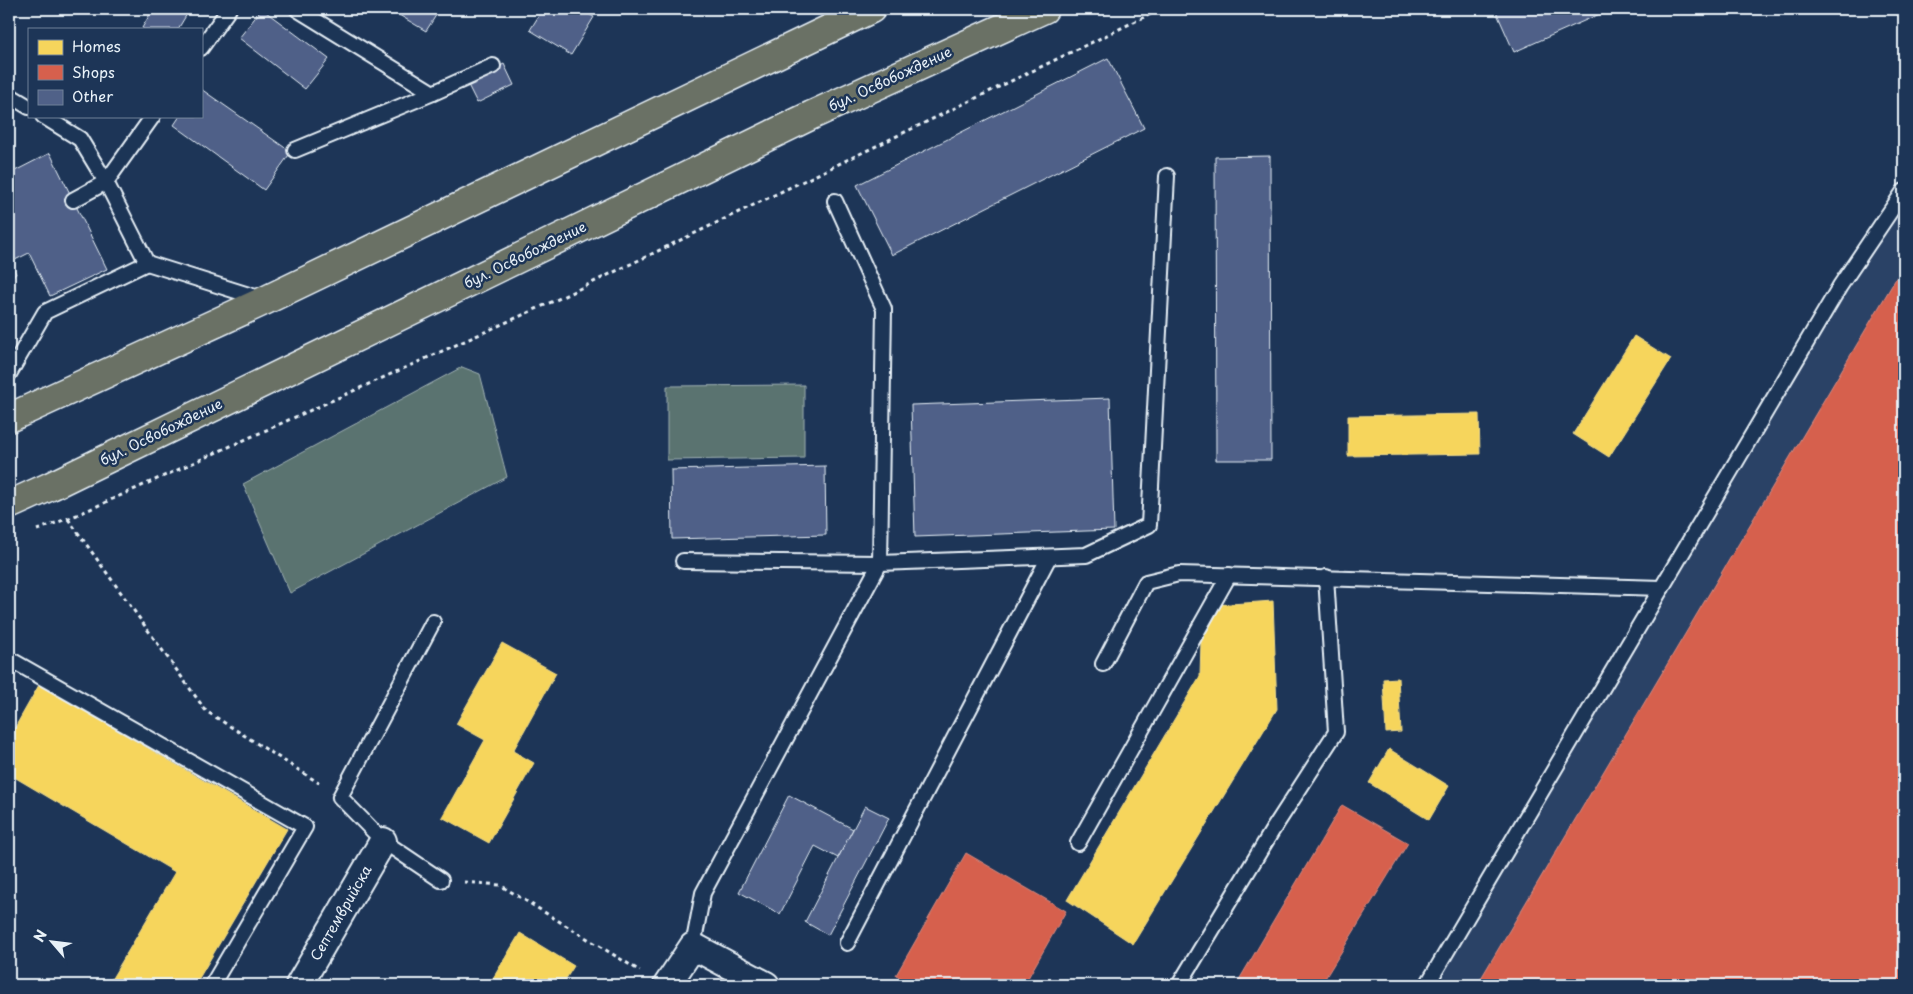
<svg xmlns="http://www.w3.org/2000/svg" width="1913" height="994" font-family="'Playpen Sans',sans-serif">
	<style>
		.built { fill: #2c4266 }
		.green { fill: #5a736f; stroke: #a1b2b4 }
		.homes { fill: #f6d55c; stroke: #f2dd8b }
		.shops { fill: #d6604d; stroke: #db8c80 }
		.building { fill: #506188; stroke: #e8f1f8 }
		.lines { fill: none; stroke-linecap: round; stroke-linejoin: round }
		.service-casing { stroke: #e8f1f8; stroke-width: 18 }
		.minor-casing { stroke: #e8f1f8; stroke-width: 30 }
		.primary-casing { stroke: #e8f1f8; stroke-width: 31 }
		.path { stroke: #e8f1f8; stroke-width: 3; stroke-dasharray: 4 4; stroke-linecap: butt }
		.service { stroke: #1d3557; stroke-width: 14 }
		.minor { stroke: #1d3557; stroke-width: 26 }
		.primary { stroke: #6b7165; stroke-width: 28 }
		.labels { text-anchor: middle; stroke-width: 5; stroke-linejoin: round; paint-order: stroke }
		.street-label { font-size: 14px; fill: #e8f1f8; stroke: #1d3557 }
	</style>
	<rect width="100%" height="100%" fill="#1d3557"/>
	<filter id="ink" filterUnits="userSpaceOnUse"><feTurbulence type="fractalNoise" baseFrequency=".02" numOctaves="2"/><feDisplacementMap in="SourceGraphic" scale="10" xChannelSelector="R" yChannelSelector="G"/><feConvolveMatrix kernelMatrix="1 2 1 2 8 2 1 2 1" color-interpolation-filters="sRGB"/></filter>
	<g filter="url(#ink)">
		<polygon class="built" points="1904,191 1904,985 1427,985"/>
		<g class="green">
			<polygon points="462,367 480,374 507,477 290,593 243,484"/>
			<polygon points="804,385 804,458 667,460 667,386"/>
		</g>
		<g class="homes">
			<polygon points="1634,336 1671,359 1609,457 1573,434"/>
			<polygon points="1479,414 1480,454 1348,456 1348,416"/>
			<polygon points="1273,601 1277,709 1133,944 1067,900 1200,676 1202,606"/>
			<polygon points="502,643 556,673 513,751 534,763 489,843 442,817 485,740 456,724"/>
			<polygon points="1398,678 1401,732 1386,733 1383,679"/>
			<polygon points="39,685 287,829 195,985 108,985 175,872 9,774 9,738"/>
			<polygon points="1389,749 1449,786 1429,820 1369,783"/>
			<polygon points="520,933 574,966 562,985 489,985"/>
		</g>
		<g class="shops">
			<polygon points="1904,265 1904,985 1861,985 1857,983 1856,985 1477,985"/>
			<polygon points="1342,805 1408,843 1321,985 1236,985"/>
			<polygon points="966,853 1066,911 1024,985 913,985 896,975"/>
		</g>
		<g class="building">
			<polygon points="153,9 190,9 178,29 144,29 142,28"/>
			<polygon points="262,9 329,59 305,89 239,38"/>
			<polygon points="389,9 440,9 426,31"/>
			<polygon points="543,9 579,9 594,17 571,55 530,30"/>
			<polygon points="1495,9 1611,9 1514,52"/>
			<polygon points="1108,58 1144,128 892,255 857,185"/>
			<polygon points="504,64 514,85 477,103 467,83"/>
			<polygon points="201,89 291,152 264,190 174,125 180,116 201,116"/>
			<polygon points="50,153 107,269 50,296 29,253 11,262 16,274 9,278 9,174"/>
			<polygon points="1270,156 1271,460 1216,460 1215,157"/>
			<polygon points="1110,398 1114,530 915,537 911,405"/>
			<polygon points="825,466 826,535 672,539 671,470"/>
			<polygon points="789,795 853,829 838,858 815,846 780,914 739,892"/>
			<polygon points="865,806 889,818 828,935 805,922"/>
		</g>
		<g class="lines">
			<defs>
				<g id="service">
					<polyline points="201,48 229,9"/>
					<polyline points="433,93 493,66"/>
					<polyline points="9,95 29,107"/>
					<polyline points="43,116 80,139 106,182 153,116"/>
					<polyline points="295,150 433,93 297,9"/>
					<polyline points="73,200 106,182 147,263 265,300"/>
					<polyline points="9,374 45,312 147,263"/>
					<polyline points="683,561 880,563 1086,555 1149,525 1167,176"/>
					<polyline points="433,622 340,797 383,841 441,880"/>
					<polyline points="1103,664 1146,582 1179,574 1662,588"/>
					<polyline points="9,669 13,661 305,827 212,985"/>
					<polyline points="1078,843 1229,575"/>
					<polyline points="847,943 1049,557"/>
					<polyline points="693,946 703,893 880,563 884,309 835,201"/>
					<polyline points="1179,985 1272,831 1336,732 1326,577"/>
					<polyline points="1427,985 1840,286 1904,191"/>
				</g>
				<g id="minor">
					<polyline points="299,985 383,841"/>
					<polyline points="667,985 693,946 766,985"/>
				</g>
				<g id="primary">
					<polyline points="9,418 266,300 871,9"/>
					<polyline points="9,505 51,486 812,115 1044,9"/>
				</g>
			</defs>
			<use href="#service" class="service-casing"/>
			<use href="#minor" class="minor-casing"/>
			<use href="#primary" class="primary-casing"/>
			<g class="path">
				<polyline points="68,519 206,711 319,783"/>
				<polyline points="37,530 77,515 556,300 1161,9"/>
				<polyline points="464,882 500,885 640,971"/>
			</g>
			<use href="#service" class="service"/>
			<use href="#minor" class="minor"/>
			<use href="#primary" class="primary"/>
		</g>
	</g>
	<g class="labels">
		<g class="street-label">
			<text transform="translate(890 79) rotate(-25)" y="5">бул. Освобождение</text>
			<text transform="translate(525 255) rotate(-26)" y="5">бул. Освобождение</text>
			<text transform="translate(161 432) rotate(-26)" y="5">бул. Освобождение</text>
			<text transform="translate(341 913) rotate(-60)" y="5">Септемврийска</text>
		</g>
	</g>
	<rect width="1913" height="994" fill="none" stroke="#1d3557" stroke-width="30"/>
	<rect x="15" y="15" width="1883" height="964" fill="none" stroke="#e8f1f8" stroke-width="2" filter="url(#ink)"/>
	<rect x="28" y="28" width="175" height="90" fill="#1d3557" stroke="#6e8097"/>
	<rect x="38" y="40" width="25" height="15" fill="#f6d55c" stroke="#6e8097"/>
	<text x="72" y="52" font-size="15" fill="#e8f1f8">Homes</text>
	<rect x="38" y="65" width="25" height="15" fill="#d6604d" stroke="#6e8097"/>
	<text x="72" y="78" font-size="15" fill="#e8f1f8">Shops</text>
	<rect x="38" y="90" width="25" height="15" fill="#506188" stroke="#6e8097"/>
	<text x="72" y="102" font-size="15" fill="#e8f1f8">Other</text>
	<g transform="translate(52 942) rotate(298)" stroke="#1d3557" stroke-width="4" paint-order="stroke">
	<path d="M0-4L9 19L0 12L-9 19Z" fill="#e8f1f8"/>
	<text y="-8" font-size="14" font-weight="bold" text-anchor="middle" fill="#e8f1f8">N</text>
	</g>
</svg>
